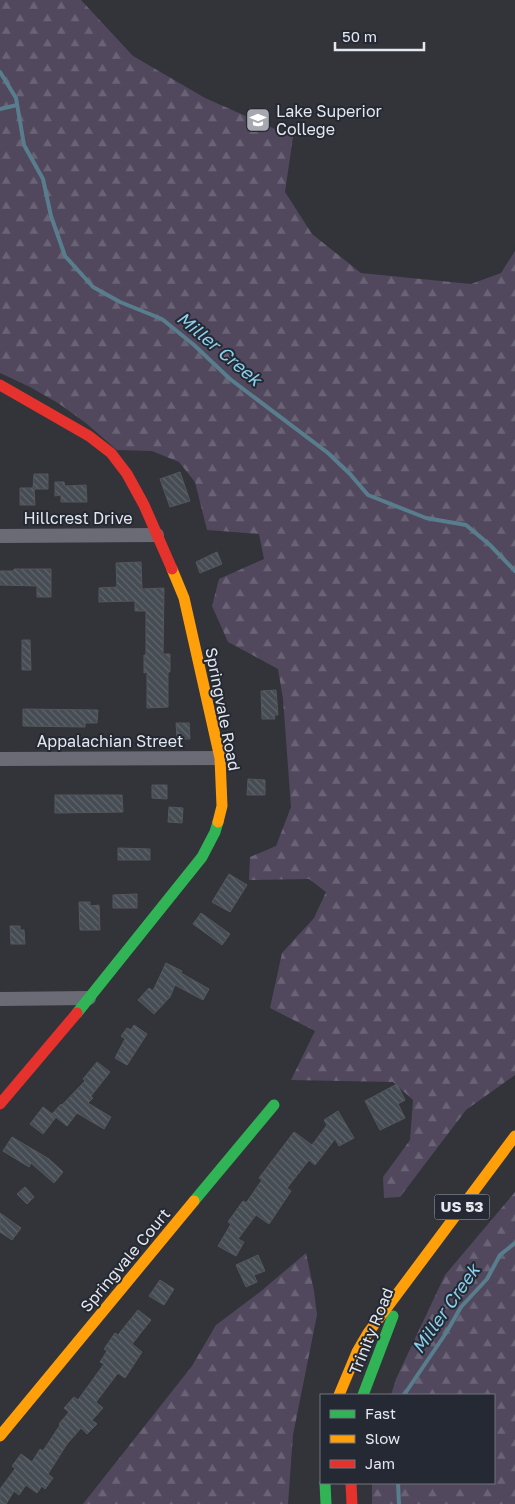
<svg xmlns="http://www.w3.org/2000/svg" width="515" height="1504" font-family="'Golos Text',sans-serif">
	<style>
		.forest { fill: url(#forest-firs) }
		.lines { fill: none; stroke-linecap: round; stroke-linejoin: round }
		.stream { stroke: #587e8e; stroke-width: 4 }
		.building { fill: url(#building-back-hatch); stroke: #54575b }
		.street { stroke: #6a6b75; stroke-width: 14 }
		.fast { stroke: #30b455; stroke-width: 11 }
		.slow { stroke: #ff9f0a; stroke-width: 11 }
		.jam { stroke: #e5322d; stroke-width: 11 }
		.labels { text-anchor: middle; stroke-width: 4; stroke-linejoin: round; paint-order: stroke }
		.shield { fill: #252933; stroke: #abaeb6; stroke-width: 1 }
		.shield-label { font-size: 15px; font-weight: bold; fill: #e4e7ee }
		.poi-label { font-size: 16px; fill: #e4e7ee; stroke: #252933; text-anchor: start }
		.street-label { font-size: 16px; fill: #e4e7ee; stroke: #252933 }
		.water-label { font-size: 18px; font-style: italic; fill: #88cfec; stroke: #252933 }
	</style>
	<defs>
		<pattern id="forest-firs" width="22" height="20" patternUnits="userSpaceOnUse" patternTransform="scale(1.25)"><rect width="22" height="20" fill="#51485d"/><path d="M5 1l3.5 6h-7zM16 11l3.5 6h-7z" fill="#6a6275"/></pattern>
		<pattern id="building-back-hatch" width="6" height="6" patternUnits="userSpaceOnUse" patternTransform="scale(1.25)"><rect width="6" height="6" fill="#464c53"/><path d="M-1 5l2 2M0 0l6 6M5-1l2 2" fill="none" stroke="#61666c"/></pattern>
	</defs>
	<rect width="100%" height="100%" fill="#32343a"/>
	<g class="forest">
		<polygon points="0,0 81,0 133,56 205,98 293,137 285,192 312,234 361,273 471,284 501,273 515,251 515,1075 466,1110 400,1197 384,1198 383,1177 410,1140 413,1100 393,1082 291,1080 315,1031 270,1008 282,953 314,918 326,892 309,879 249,880 250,857 276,846 291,807 283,699 278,669 228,642 212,606 219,579 264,559 259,534 207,530 195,482 179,462 152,451 117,450 87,424 58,403 30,387 0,373"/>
		<polygon points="515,1192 515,1504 372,1504 372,1483 494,1483 494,1395 391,1395 396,1379 445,1275"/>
		<polygon points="306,1253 314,1291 317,1315 293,1435 288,1504 83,1504 192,1366 216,1325 260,1292"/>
	</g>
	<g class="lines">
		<g class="stream">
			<polyline points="0,72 16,98 24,145 43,179 51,216 65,256 93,287 120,302 162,319 194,345 230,379 328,453 350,474 368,495 426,518 466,525 490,545 515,571"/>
			<polyline points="0,109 17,105"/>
			<polyline points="404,1395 446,1333 461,1307 487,1279 500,1255 515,1243"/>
			<polyline points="398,1483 399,1504"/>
		</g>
	</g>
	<g class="building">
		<polygon points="180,472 190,501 170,507 160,479"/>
		<polygon points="34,474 48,474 48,489 34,489 35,505 20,505 20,488 33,488"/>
		<polygon points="55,482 64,482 65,486 86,485 87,502 61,502 61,495 55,496"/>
		<polygon points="217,552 222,564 200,573 196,562"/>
		<polygon points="141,562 142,589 164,588 163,654 170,654 170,672 168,672 168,707 147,708 147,672 144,673 144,655 146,655 146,611 135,611 135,601 99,602 99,588 117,587 116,563"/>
		<polygon points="14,569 51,569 51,597 37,597 37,586 0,585 0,571 14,571"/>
		<polygon points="22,640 30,640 31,670 22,670"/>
		<polygon points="276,690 278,715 274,715 275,719 262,719 261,691"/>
		<polygon points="23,709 98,710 97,723 85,723 85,727 23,726"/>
		<polygon points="176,723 189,723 190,739 177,739"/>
		<polygon points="248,779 265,780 265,795 247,795"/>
		<polygon points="152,785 167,785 167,799 152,798"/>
		<polygon points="55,795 122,795 123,812 55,813"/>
		<polygon points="169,807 183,808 182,823 168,822"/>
		<polygon points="118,848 150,849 150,860 118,860"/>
		<polygon points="229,874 247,885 230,912 212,902"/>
		<polygon points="137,894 137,908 113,908 113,895"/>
		<polygon points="79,902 90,902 90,906 99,905 100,930 80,930"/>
		<polygon points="201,913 230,934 222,945 193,924"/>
		<polygon points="10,926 20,926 20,930 24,930 25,944 11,944"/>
		<polygon points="166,963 182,971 181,973 209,989 203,1000 175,985 170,997 154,1014 138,1000 149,988 153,991"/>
		<polygon points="134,1025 147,1034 127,1065 115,1058 125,1039 121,1036 127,1028 131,1030"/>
		<polygon points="97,1062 110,1072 91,1096 93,1098 88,1103 111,1117 104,1129 77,1113 67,1126 52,1114 61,1104 62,1105 85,1081 83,1079"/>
		<polygon points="397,1084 405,1100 398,1104 405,1118 380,1130 365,1101"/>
		<polygon points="43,1107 56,1117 43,1134 30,1124"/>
		<polygon points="338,1111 354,1138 339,1146 335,1139 315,1165 309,1160 287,1188 291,1191 269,1224 256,1215 238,1239 244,1242 236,1256 218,1246 231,1224 228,1222 243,1201 246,1203 262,1180 259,1178 294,1132 312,1145 327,1125 324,1120"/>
		<polygon points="12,1137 49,1159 63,1172 54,1183 31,1163 29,1167 3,1151"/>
		<polygon points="25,1187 34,1197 27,1204 17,1194"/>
		<polygon points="0,1213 21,1228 12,1240 0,1232"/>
		<polygon points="258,1255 265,1271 254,1275 257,1282 246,1287 236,1265"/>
		<polygon points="160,1280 174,1289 164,1305 149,1296"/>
		<polygon points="138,1310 151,1320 132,1344 142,1352 125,1378 118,1373 96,1402 103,1408 92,1420 97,1424 87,1434 81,1428 67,1444 48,1474 53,1478 45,1489 42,1486 37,1493 26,1485 19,1495 14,1491 6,1504 0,1504 0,1489 15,1469 12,1466 21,1454 32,1462 40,1449 43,1451 60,1425 59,1424 69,1412 64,1408 74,1397 78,1400 104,1364 100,1362 107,1351 104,1349 115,1333 118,1335"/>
	</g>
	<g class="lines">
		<g class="street">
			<polyline points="0,536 157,535"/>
			<polyline points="0,759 220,758"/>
			<polyline points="0,999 89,998"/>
		</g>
		<g class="fast">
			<polyline points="77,1013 202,857 215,832 218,822"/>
			<polyline points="194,1201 274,1105"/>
			<polyline points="363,1395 393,1316"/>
			<polyline points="325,1483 326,1504"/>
		</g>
		<g class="slow">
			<polyline points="172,569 184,598 220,758 222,806 218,822"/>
			<polyline points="339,1395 357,1352 368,1333 515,1136"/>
			<polyline points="0,1436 194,1201"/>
		</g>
		<g class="jam">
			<polyline points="0,385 89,436 111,453 127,474 144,505 172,569"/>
			<polyline points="0,1104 77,1013"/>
			<polyline points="351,1483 352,1504"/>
		</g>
	</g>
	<defs>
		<symbol id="university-square" viewBox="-11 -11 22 22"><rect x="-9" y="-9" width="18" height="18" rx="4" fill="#a6a8af" stroke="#252933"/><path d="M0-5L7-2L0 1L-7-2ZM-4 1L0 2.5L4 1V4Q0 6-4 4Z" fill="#fff"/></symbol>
	</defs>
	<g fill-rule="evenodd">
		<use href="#university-square" x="244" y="106" width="28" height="28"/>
	</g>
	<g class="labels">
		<rect class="shield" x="434.5" y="1194.5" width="55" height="25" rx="4"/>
		<g class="shield-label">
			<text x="462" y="1212">US 53</text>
		</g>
		<g class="poi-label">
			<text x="276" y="117">Lake Superior<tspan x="276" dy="18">College</tspan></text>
		</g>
		<g class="street-label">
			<text x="78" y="524">Hillcrest Drive</text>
			<text transform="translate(223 709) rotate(79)" y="6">Springvale Road</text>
			<text x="110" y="747">Appalachian Street</text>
			<text transform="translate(125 1260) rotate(-50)" y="6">Springvale Court</text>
			<text transform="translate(371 1331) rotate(-68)" y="6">Trinity Road</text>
		</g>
		<g class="water-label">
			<text transform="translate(219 349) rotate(40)" y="6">Miller Creek</text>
			<text transform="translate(446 1309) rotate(-55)" y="6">Miller Creek</text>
		</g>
	</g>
	<rect x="320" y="1394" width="175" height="90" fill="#252933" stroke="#71757e"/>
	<rect x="330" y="1410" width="25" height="8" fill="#30b455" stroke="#71757e"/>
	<text x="365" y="1419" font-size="15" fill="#e4e7ee">Fast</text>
	<rect x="330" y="1435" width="25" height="8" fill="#ff9f0a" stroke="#71757e"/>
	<text x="365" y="1444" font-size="15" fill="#e4e7ee">Slow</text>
	<rect x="330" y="1460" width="25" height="8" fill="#e5322d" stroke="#71757e"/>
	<text x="365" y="1469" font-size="15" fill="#e4e7ee">Jam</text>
	<path d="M335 42v8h89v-8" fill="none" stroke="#e4e7ee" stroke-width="2.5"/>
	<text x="342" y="42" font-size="15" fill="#e4e7ee" stroke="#252933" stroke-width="4" paint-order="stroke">50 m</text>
</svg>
